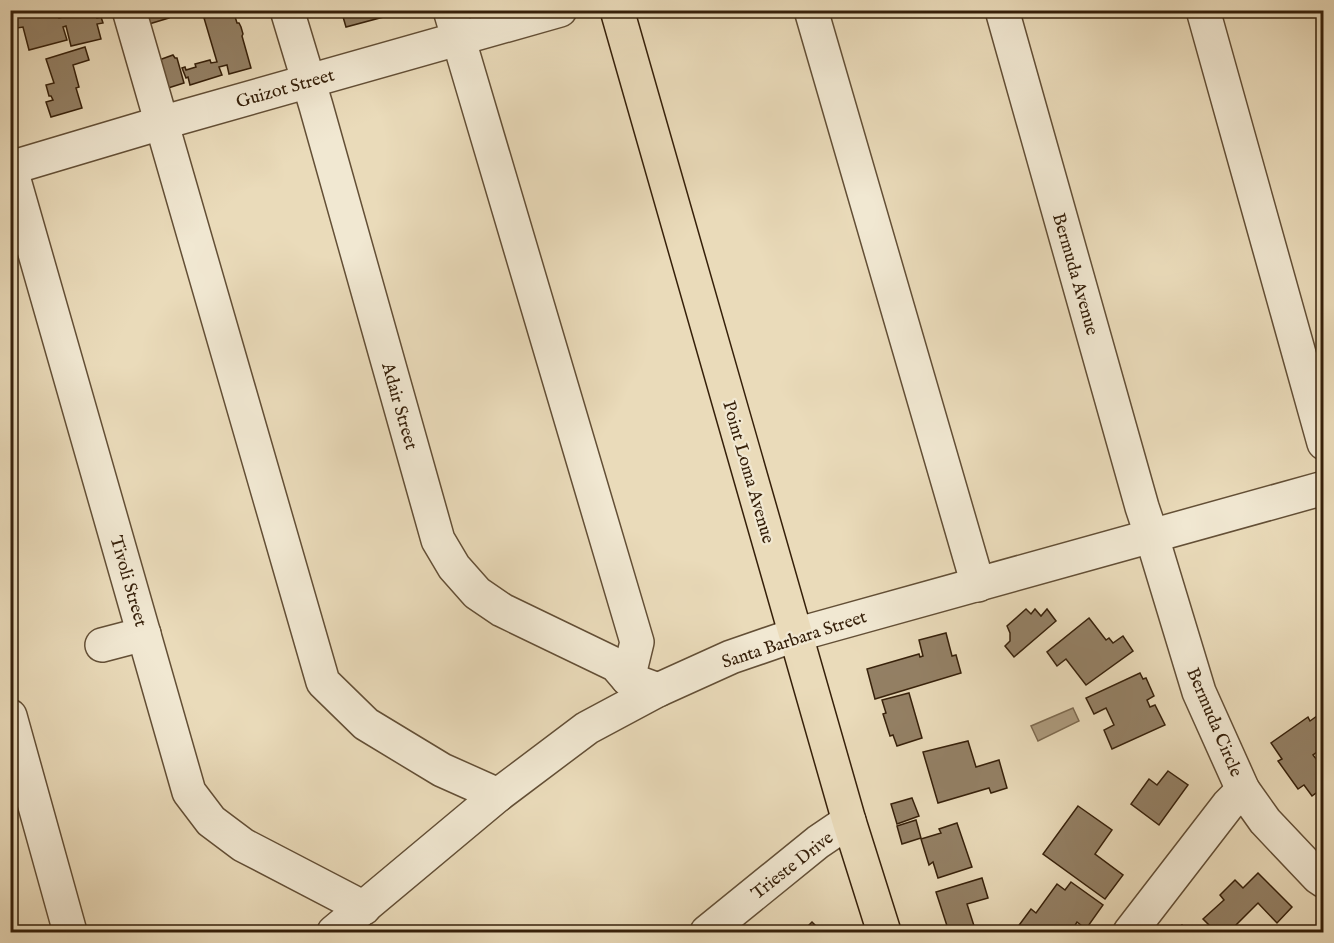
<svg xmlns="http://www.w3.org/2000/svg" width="1334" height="943" font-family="'IM FELL English',serif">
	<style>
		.water { fill: #ad9b7e; stroke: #7d6a50; stroke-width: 1.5 }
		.building { fill: #948166; stroke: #36200a; stroke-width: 1.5 }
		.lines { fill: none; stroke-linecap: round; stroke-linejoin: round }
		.minor-casing { stroke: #634f36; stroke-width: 36 }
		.major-casing { stroke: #36200a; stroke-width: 36 }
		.minor { stroke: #f1e8d2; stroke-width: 33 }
		.major { stroke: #eadbba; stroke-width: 33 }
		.labels { text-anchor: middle; stroke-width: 4.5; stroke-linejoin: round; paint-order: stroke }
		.street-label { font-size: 18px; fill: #36200a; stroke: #f1e8d2 }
	</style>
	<rect width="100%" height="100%" fill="#eadbba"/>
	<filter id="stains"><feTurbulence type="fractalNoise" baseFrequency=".00333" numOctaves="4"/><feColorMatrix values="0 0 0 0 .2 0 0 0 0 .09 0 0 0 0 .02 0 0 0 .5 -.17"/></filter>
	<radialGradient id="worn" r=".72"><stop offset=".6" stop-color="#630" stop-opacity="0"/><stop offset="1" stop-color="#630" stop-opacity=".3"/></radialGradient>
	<polygon class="water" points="1073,708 1079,721 1038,741 1031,726"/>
	<g class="building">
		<polygon points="13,10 57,10 59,18 82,12 81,10 96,10 97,18 101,17 103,23 97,24 101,39 71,46 66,26 63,27 67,40 29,50 23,27 17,28"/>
		<polygon points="144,10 175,10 176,12 168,15 169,18 149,24"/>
		<polygon points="229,10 233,10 237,23 239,23 241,27 243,34 242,36 251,68 229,74 227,65 219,67 222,75 190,85 188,77 186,78 182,68 185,67 186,70 196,67 195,64 210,60 211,63 217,62 204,18"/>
		<polygon points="341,10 388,10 389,12 387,16 346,27"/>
		<polygon points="85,47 89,60 73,65 79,87 76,88 82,108 51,117 46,102 53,100 51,96 49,96 46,85 54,83 46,59"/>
		<polygon points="173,55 175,58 177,58 184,83 165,89 159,60"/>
		<polygon points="1026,609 1031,614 1035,609 1041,616 1047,609 1056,621 1014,657 1005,646 1010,641 1010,633 1007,626"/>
		<polygon points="1089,618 1106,640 1109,638 1113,643 1123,636 1133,651 1086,685 1066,659 1057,666 1047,652"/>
		<polygon points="946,633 952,656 956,655 961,673 875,699 867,669 919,654 920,657 923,656 919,640"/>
		<polygon points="1140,673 1143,679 1146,678 1154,696 1147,700 1150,707 1155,705 1165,725 1112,749 1104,730 1114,725 1106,708 1094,714 1086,698"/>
		<polygon points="909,693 922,738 897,746 893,735 890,736 883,714 886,713 882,700"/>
		<polygon points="1324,711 1324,747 1313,755 1324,769 1321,772 1324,775 1324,787 1312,796 1304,785 1298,789 1278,761 1282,759 1271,743 1308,717 1310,721"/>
		<polygon points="968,741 976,767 999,760 1007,788 991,793 989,788 938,803 923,752"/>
		<polygon points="1168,771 1188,785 1159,825 1131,804 1149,779 1157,785"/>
		<polygon points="912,798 919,816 897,824 891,804"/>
		<polygon points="1078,806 1112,830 1095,854 1123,875 1105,899 1043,854"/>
		<polygon points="916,820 921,838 902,844 897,826"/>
		<polygon points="957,823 972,867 938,878 933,862 929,865 921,839 941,833 939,829"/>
		<polygon points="1258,873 1292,907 1277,923 1258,903 1236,925 1244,932 1216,932 1203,919 1224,900 1220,895 1235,880 1243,888"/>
		<polygon points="982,878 988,898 967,904 976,932 949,932 936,892"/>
		<polygon points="1071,882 1103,905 1086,929 1077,922 1072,930 1076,932 1023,932 1017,928 1031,909 1036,913 1057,884 1065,890"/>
		<polygon points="812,922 822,932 802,932"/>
		<polygon points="1182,925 1191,932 1176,932"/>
	</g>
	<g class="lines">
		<defs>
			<g id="minor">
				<polyline points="129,10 323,682 366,724 442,770 498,795"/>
				<polyline points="287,10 316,106 438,540 454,567 477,593 502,610 616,665 628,679 658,690"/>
				<polyline points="450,10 637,642 628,679"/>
				<polyline points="811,10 978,585"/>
				<polyline points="1002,10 1142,507 1152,537 1199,692 1243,790 1265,821 1318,877 1324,881"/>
				<polyline points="1203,10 1324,443"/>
				<polyline points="10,166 189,792 211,821 243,845 364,908"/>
				<polyline points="10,168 161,123 560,10"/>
				<polyline points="102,645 144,634"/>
				<polyline points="10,716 70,932"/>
				<polyline points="334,932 498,795 587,728 658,690 731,657 795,635 1324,488"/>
				<polyline points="707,932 818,842 849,821"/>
				<polyline points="1130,932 1228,805 1243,790"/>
			</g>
			<polyline id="major" points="617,10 849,821 884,932"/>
		</defs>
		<use href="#minor" class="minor-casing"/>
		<use href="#major" class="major-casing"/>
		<use href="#minor" class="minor"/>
		<use href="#major" class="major"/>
	</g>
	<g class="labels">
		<g class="street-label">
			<text transform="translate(285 88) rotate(-16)" y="6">Guizot Street</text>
			<text transform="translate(1076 274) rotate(74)" y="6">Bermuda Avenue</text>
			<text transform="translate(400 406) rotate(74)" y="6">Adair Street</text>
			<text transform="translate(749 472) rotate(74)" y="6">Point Loma Avenue</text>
			<text transform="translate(129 581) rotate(74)" y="6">Tivoli Street</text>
			<text transform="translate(794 639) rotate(-18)" y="6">Santa Barbara Street</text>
			<text transform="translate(1215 722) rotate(67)" y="6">Bermuda Circle</text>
			<text transform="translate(792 865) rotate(-38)" y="6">Trieste Drive</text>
		</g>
	</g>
	<rect width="1334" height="943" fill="none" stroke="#eadbba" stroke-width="36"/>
	<rect x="12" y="12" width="1310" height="919" fill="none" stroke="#36200a" stroke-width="3"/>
	<rect x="18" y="18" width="1298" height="907" fill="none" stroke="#36200a" stroke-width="1.5"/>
	<rect width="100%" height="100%" filter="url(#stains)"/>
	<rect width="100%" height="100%" fill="url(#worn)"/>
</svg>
